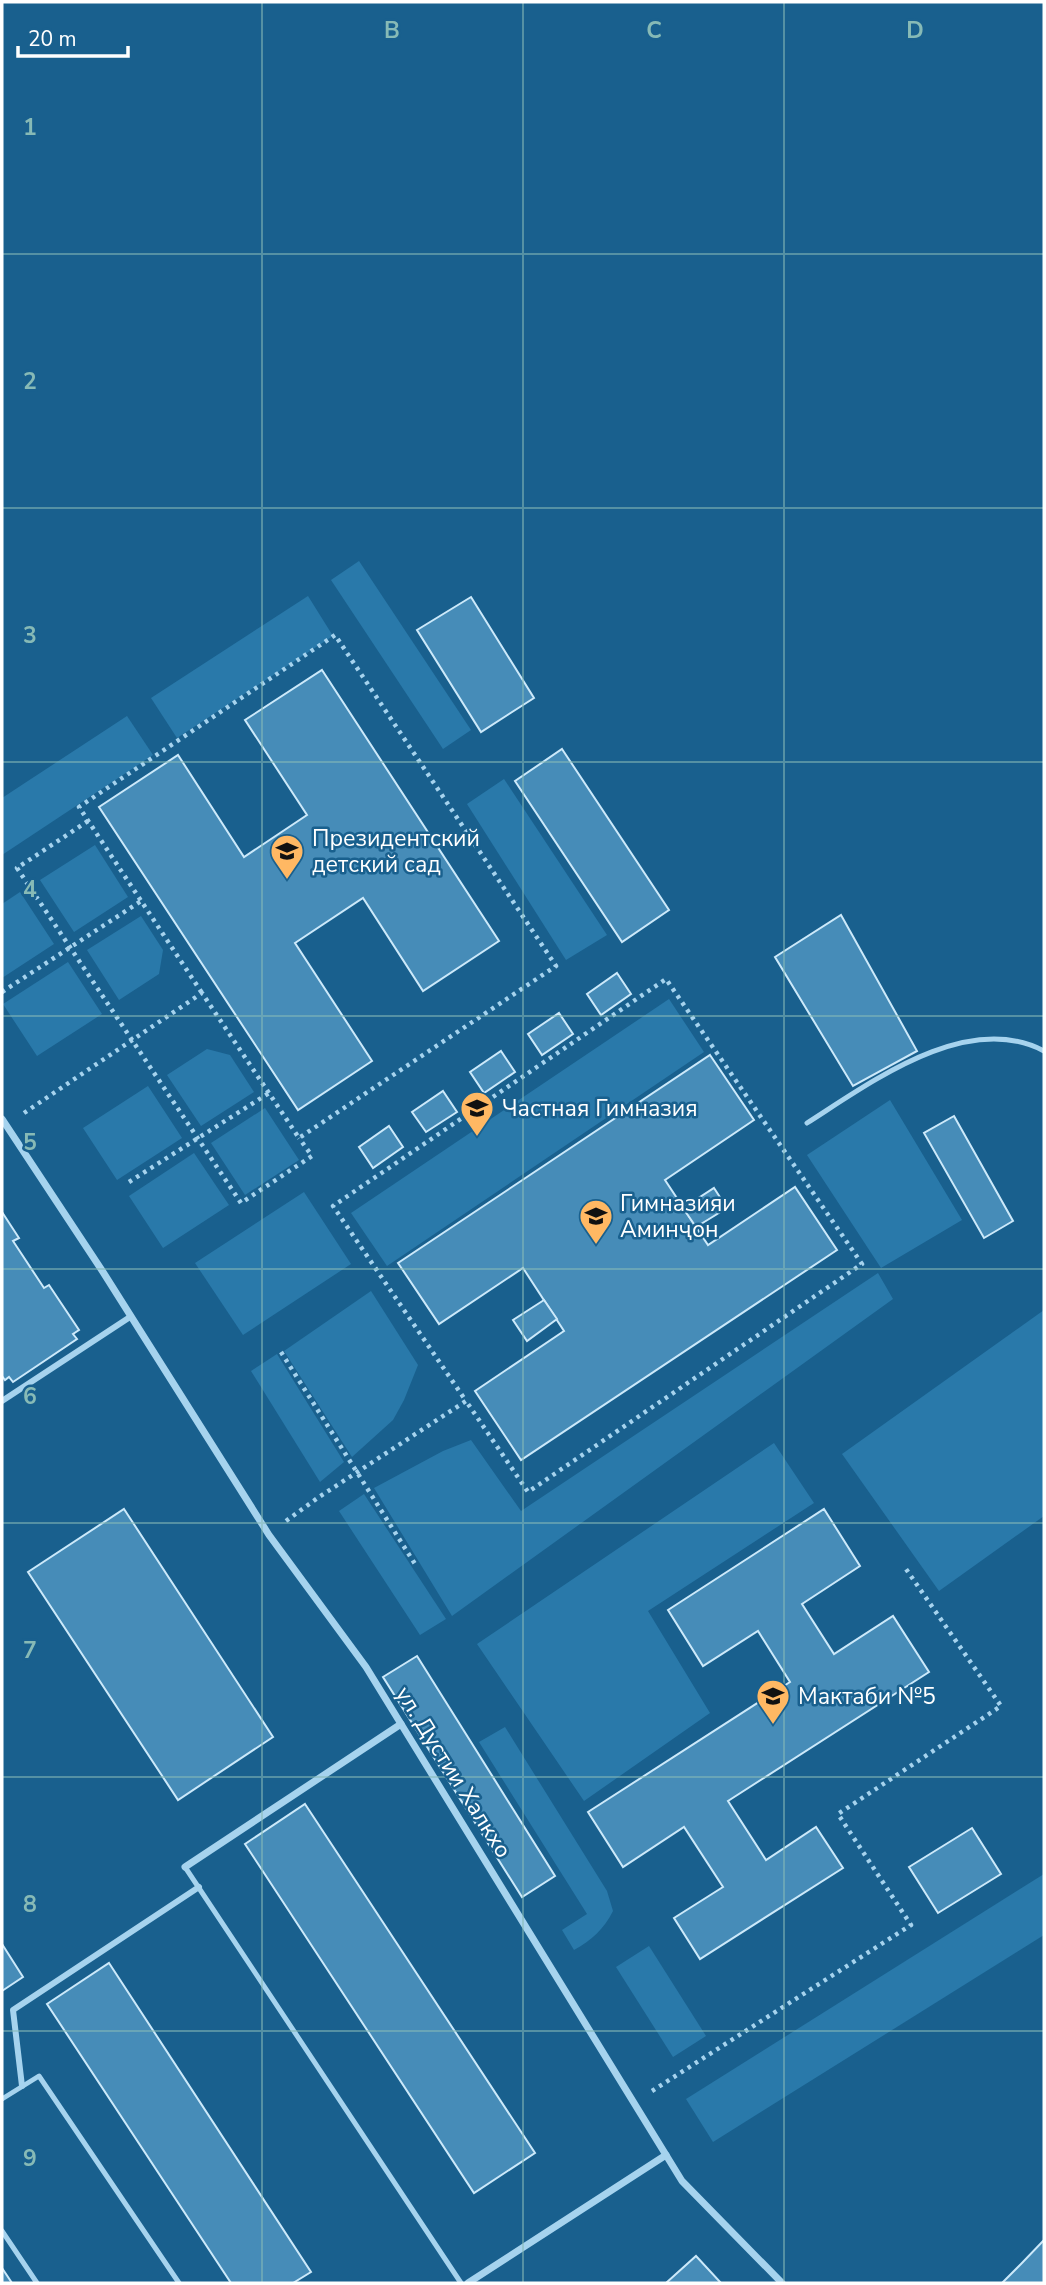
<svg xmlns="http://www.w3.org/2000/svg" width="1046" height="2285" font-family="'Nunito Sans',sans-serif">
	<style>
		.green { fill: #2979aa }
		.building { fill: #468cb8; stroke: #cce9fa; stroke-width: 2 }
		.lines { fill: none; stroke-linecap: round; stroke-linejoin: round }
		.path { stroke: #a6d3ee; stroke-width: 4.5; stroke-dasharray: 3.5 5; stroke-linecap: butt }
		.service { stroke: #a6d3ee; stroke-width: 5 }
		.pedestrian { stroke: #a6d3ee; stroke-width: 6 }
		.minor { stroke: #a6d3ee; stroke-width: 7 }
		.grid { fill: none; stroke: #87bab6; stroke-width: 2; stroke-opacity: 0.55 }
		.labels { text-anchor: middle; stroke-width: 5; stroke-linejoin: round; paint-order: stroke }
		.poi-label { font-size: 23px; fill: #fff; stroke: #19608e; text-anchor: start }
		.street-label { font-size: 23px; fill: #fff; stroke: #19608e }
		.grid-label { font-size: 23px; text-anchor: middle; font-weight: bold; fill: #87bab6; stroke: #19608e; stroke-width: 5; stroke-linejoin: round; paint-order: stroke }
	</style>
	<rect width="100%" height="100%" fill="#19608e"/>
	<g class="green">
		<polygon points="359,561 471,730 443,749 331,580"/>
		<polygon points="308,596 333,636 177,738 151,698"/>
		<polygon points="127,716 153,755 2,855 2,798"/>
		<polygon points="504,779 607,935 566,960 467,804"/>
		<polygon points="95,845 128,897 74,932 40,880"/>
		<polygon points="20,892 54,944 2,978 2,904"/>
		<polygon points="141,916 163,950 159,974 119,1000 87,950"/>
		<polygon points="68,962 102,1014 37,1056 3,1004"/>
		<polygon points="669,999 704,1052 387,1266 351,1213"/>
		<polygon points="207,1049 230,1055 254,1092 201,1126 167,1075"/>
		<polygon points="148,1086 182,1138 117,1180 83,1128"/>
		<polygon points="890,1100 962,1220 881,1268 807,1155"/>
		<polygon points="265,1108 299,1160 245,1195 211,1143"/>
		<polygon points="194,1153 229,1205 163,1248 129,1196"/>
		<polygon points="304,1192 351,1264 243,1335 195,1263"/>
		<polygon points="878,1273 893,1299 452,1616 374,1488 443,1451 471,1440 521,1511"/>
		<polygon points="371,1291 418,1365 404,1400 393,1420 352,1457 284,1351"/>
		<polygon points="1044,1310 1044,1516 939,1591 842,1454"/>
		<polygon points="277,1354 344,1462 320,1482 251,1371"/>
		<polygon points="774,1443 814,1503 648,1611 710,1713 584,1801 477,1644"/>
		<polygon points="364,1494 446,1619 420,1635 339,1511"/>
		<path d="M 505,1727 L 607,1891 L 613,1911 C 604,1929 592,1940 574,1950 L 562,1930 L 587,1914 L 479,1742 Z"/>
		<polygon points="1044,1874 1044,1935 713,2142 686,2099"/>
		<polygon points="649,1946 706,2036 673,2057 616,1967"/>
	</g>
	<g class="building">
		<polygon points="471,597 534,698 481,732 417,630"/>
		<polygon points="322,670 499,941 423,991 363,898 295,943 372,1061 298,1110 99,807 178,755 244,857 307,815 245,720"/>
		<polygon points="562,749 669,910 622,942 515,781"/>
		<polygon points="841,915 917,1051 853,1086 775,957"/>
		<polygon points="617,973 631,994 601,1015 587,994"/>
		<polygon points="559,1013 573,1034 542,1055 528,1034"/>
		<polygon points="501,1051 515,1072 484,1093 470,1072"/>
		<polygon points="710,1055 754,1120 665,1180 708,1245 795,1187 837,1250 521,1460 475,1391 564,1331 523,1268 439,1324 398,1263"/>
		<polygon points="443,1091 457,1112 426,1132 412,1112"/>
		<polygon points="954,1116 1013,1221 984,1238 924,1133"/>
		<polygon points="389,1126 403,1147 373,1168 359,1147"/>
		<polygon points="714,1188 727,1208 696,1227 683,1208"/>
		<polygon points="2,1212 19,1238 13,1241 44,1288 49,1285 79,1330 73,1334 77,1339 13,1382 9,1377 5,1380 2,1376"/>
		<polygon points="544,1300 557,1319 527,1341 513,1320"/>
		<polygon points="124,1509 273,1737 178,1800 28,1572"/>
		<polygon points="824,1509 860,1566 802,1604 834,1654 893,1616 929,1672 728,1801 766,1860 816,1827 843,1868 700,1959 674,1918 723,1887 684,1827 623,1867 588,1812 790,1682 758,1631 703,1666 668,1610"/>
		<polygon points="417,1656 555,1876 522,1897 383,1677"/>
		<polygon points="305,1804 535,2153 474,2193 245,1844"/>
		<polygon points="972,1828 1001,1874 938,1913 909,1867"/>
		<polygon points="2,1944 23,1977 2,1991"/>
		<polygon points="109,1963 311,2272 293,2283 231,2283 47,2004"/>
		<polygon points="1044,2240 1044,2283 1002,2283 1021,2264"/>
		<polygon points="696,2256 721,2283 666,2283"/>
		<polygon points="2,2268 12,2283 2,2283"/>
	</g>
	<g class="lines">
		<g class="path">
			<polyline points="88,821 17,868 241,1203 312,1156 299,1138"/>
			<polyline points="2,992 141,901"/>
			<polyline points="24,1113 202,993 299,1138 556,966 335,635 79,807 202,993"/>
			<polyline points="129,1182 269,1093"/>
			<polyline points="281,1352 415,1564"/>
			<polyline points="286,1521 319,1497 466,1401 333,1206 666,979 862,1264 528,1492 466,1401"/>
			<polyline points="652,2091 911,1925 838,1814 1001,1706 906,1569"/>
		</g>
		<g class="service">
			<path d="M 807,1123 C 870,1083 967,1010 1044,1051"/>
			<polyline points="185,1867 461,2283"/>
			<polyline points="2,2099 39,2076 179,2283"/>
			<polyline points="2,2231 37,2283"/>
		</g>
		<g class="pedestrian">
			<polyline points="2,1401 130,1317"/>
			<polyline points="22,2086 13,2010 199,1887"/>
		</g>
		<g class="minor">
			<polyline points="2,1119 103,1272 269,1535 366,1667 682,2181 782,2283"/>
			<polyline points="185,1867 401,1724"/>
			<polyline points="468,2283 666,2155"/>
		</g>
	</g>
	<path class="grid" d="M 262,2 L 262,2283M 523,2 L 523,2283M 784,2 L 784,2283M 2,254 L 1044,254M 2,508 L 1044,508M 2,762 L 1044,762M 2,1016 L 1044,1016M 2,1269 L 1044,1269M 2,1523 L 1044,1523M 2,1777 L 1044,1777M 2,2031 L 1044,2031"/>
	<defs>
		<symbol id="school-pin" viewBox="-11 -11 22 30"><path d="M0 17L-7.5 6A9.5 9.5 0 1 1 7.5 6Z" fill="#ffb863" stroke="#19608e"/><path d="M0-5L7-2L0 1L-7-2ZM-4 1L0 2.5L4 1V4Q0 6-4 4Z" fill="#111"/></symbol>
	</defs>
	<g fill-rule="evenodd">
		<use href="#school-pin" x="268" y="832" width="38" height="52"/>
		<use href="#school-pin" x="458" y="1089" width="38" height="52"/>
		<use href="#school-pin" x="577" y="1197" width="38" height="52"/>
		<use href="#school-pin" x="754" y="1677" width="38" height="52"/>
	</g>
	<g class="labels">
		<g class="poi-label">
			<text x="312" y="846">Президентский<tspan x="312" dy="26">детский сад</tspan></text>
			<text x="502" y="1116">Частная Гимназия</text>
			<text x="620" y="1211">Гимназияи<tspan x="620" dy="26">Аминҷон</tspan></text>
			<text x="798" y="1704">Мактаби №5</text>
		</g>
		<g class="street-label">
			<text transform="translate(454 1772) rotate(58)" y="8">ул. Дустии Халкхо</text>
		</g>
	</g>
	<g class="grid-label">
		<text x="392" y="38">B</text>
		<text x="654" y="38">C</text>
		<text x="915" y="38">D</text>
		<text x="30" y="135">1</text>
		<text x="30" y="389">2</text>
		<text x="30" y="643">3</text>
		<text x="30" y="897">4</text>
		<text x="30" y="1150">5</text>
		<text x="30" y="1404">6</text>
		<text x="30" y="1658">7</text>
		<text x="30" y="1912">8</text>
		<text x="30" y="2166">9</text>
	</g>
	<rect width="1046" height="2285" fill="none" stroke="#ffffff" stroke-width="7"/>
	<path d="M18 46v10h110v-10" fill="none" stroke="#ffffff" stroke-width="3.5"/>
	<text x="28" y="46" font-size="21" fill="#ffffff" stroke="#19608e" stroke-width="5" paint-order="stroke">20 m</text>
</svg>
